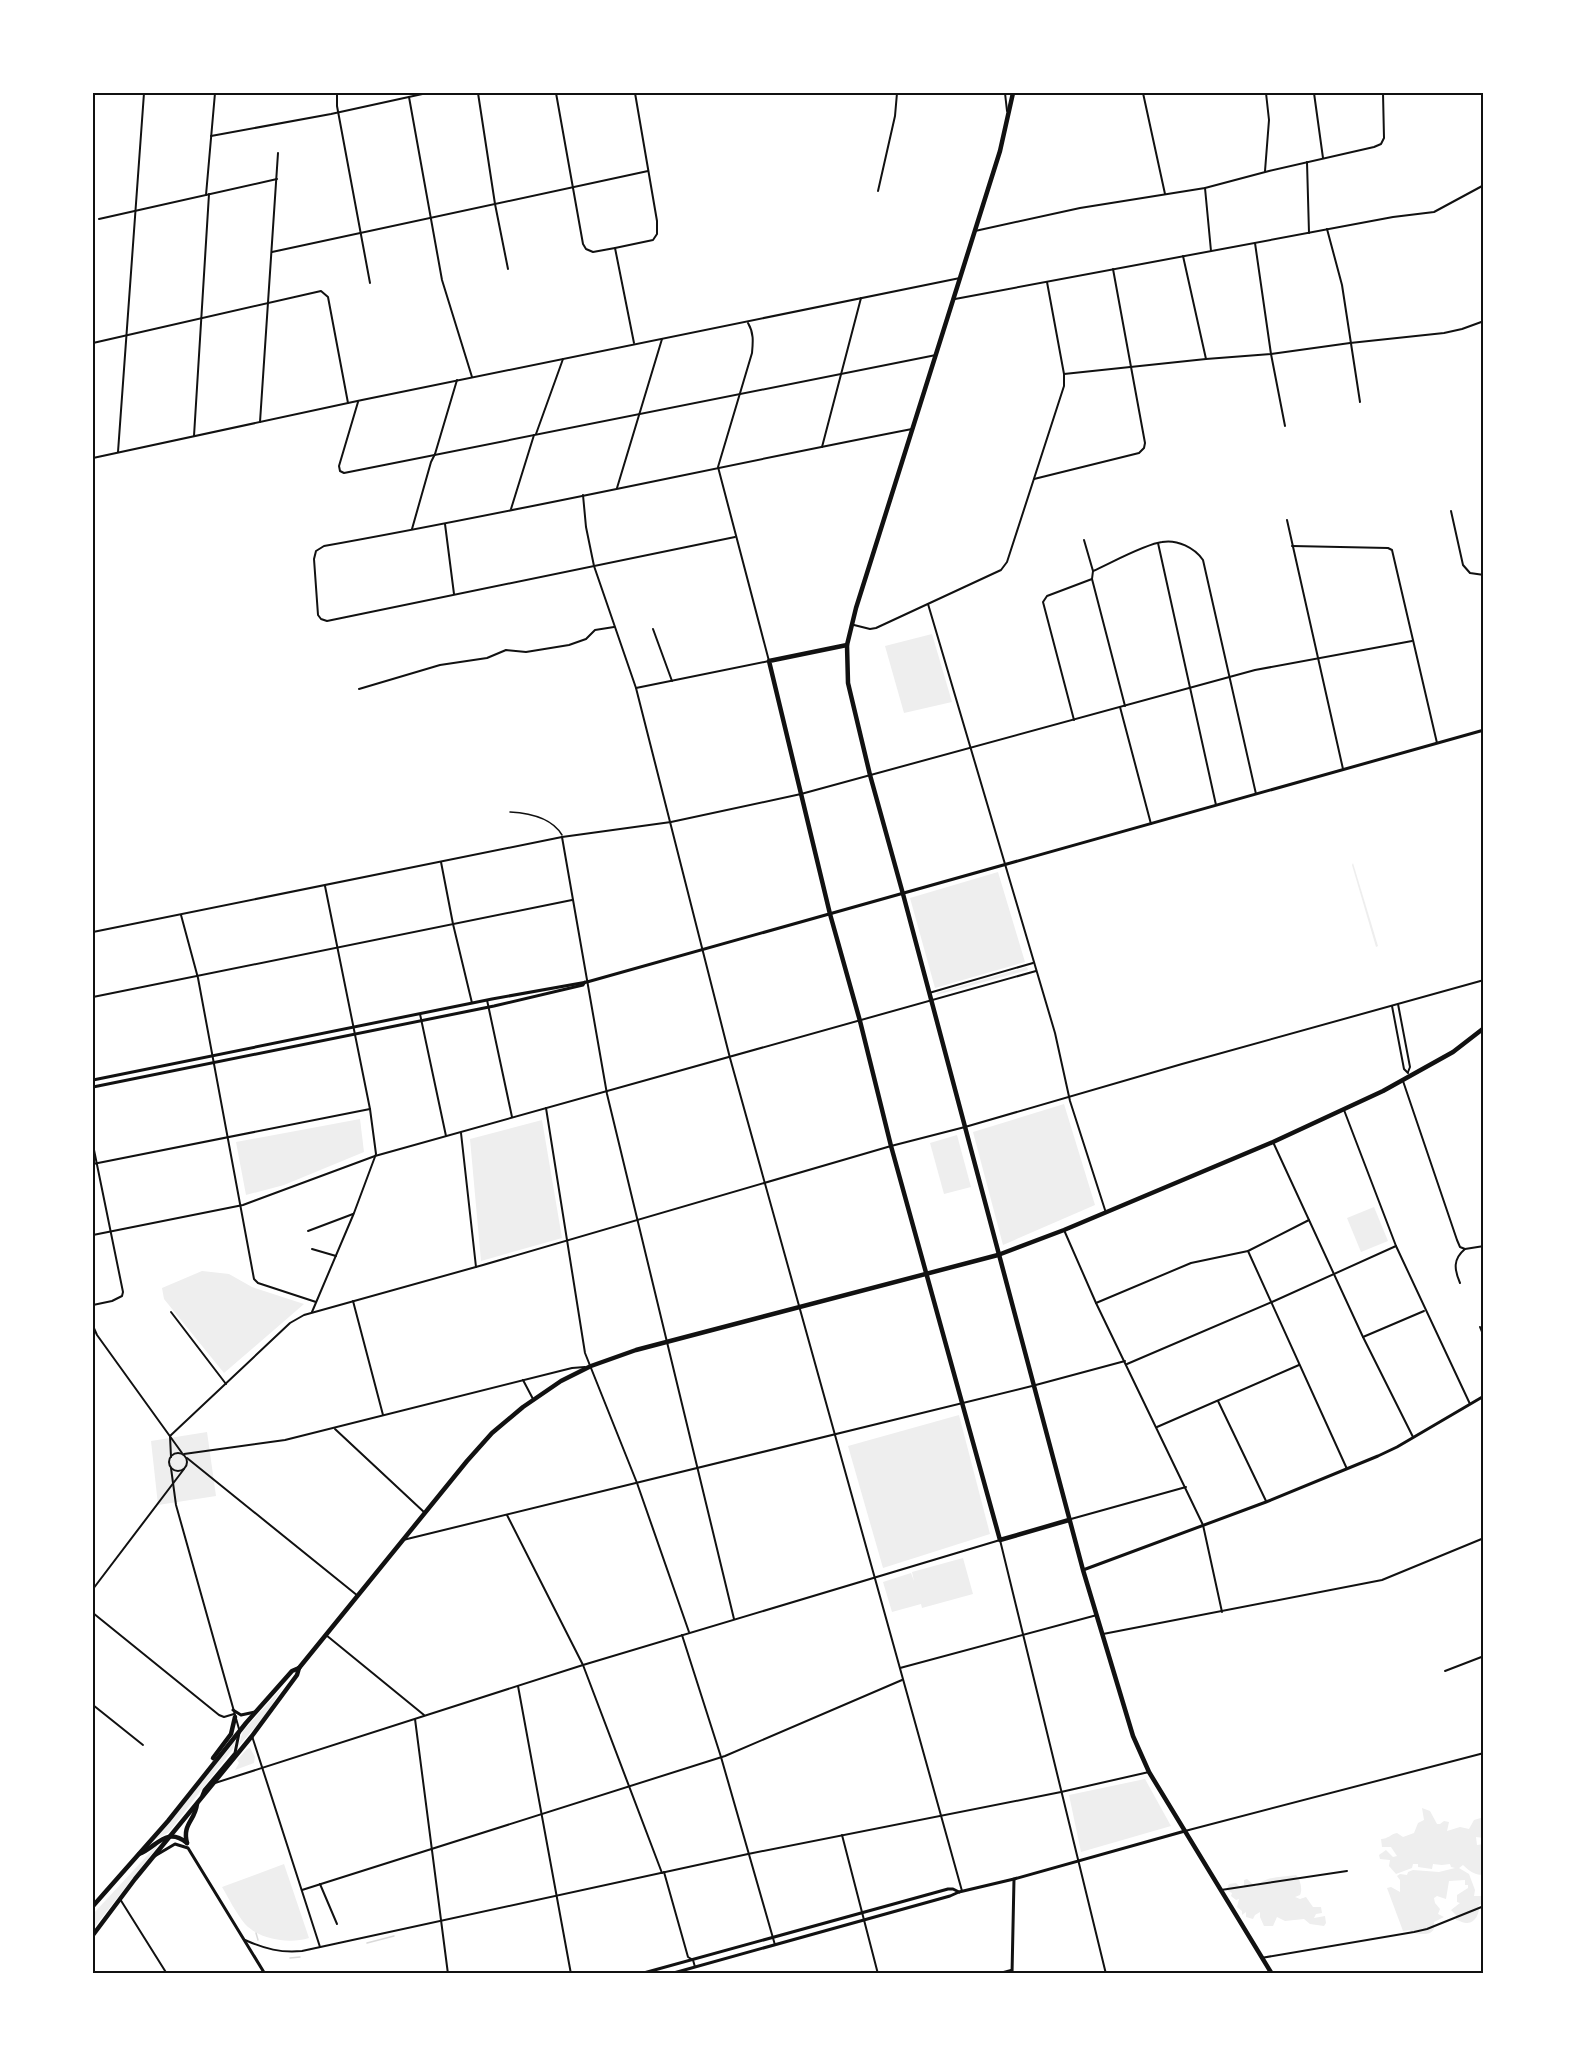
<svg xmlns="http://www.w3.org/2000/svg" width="1577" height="2067" font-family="'Times New Roman',serif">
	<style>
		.green { fill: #eee }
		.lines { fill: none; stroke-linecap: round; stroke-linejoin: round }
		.stream { stroke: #d9d9d9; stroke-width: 1.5 }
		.service { stroke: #111; stroke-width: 1.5 }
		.minor { stroke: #111; stroke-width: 2 }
		.tertiary { stroke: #111; stroke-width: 3 }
		.primary { stroke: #111; stroke-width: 4.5 }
		.trunk { stroke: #111; stroke-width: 4.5 }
		.motorway { stroke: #111; stroke-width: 4.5 }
		.neatline { fill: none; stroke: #111; stroke-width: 2 }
	</style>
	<rect width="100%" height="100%" fill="#fff"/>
	<g class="green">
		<polygon points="932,634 952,702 904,713 885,646"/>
		<polygon points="1353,863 1378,946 1376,947 1352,865"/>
		<polygon points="998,872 1025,962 935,988 910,898"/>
		<polygon points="1027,967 1028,970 936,995 937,993"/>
		<polygon points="1064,1104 1095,1205 1003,1245 973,1132"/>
		<polygon points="360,1119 364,1152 284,1185 246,1195 236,1142"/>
		<polygon points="542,1120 562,1238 481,1261 470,1139"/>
		<polygon points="957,1135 971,1187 944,1194 930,1143"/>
		<polygon points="1374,1207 1388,1241 1361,1252 1347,1218"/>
		<polygon points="202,1271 229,1274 252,1287 304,1304 224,1373 164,1299 162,1288"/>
		<polygon points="959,1415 990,1534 883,1568 848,1446"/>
		<polygon points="207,1432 216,1496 158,1505 151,1441"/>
		<polygon points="963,1558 973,1594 922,1608 921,1604 892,1612 883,1582 911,1573 914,1581 912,1572"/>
		<polygon points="282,1688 267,1713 238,1747 243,1731"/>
		<polygon points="236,1740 233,1749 169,1832 155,1840"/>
		<polygon points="250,1748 255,1757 254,1763 235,1770 239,1763 237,1760 247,1749"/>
		<polygon points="1145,1779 1171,1826 1081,1852 1069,1795"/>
		<path d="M 1422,1808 L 1430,1811 L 1437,1824 L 1440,1824 L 1444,1821 L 1449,1822 L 1447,1831 L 1460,1827 L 1469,1829 L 1474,1820 L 1484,1817 L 1484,1838 L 1476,1837 L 1477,1845 L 1484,1844 L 1484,1874 C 1477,1877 1468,1870 1463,1865 L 1459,1868 L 1469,1874 L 1475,1890 L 1474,1896 L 1482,1896 L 1484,1897 L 1484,1903 L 1479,1905 C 1480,1913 1475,1924 1466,1923 C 1462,1923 1459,1920 1456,1920 L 1456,1915 L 1451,1910 L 1460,1903 L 1457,1902 L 1457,1895 L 1468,1888 L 1468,1885 L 1465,1885 L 1465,1880 L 1449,1881 L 1446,1899 L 1437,1896 L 1434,1898 L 1435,1903 L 1440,1909 L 1438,1914 L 1444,1917 L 1434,1922 C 1437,1937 1421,1935 1411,1932 L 1410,1930 L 1403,1931 L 1387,1888 L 1391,1887 L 1400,1892 L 1400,1880 L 1397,1876 L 1400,1874 L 1407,1875 L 1408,1872 L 1413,1870 L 1439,1872 L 1455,1868 L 1451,1867 L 1450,1864 L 1442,1865 L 1433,1864 L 1432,1869 L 1418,1867 L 1418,1864 L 1413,1864 L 1412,1868 L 1396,1874 L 1389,1866 L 1390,1860 L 1380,1859 L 1379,1855 L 1386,1850 L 1393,1857 L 1397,1856 L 1391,1847 L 1382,1847 L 1381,1839 C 1388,1839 1391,1834 1397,1833 L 1403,1837 L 1414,1833 L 1418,1823 L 1424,1820 Z"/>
		<polygon points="157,1845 157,1847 93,1929 93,1914"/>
		<path d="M 284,1864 L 309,1938 C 289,1944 260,1940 245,1924 C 236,1913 229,1899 222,1887 Z"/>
		<path d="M 1296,1875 C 1300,1879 1303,1889 1300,1895 L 1295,1897 L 1300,1899 L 1306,1897 L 1313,1907 L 1321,1907 L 1322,1913 L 1316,1914 L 1314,1918 L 1325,1916 L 1326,1923 L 1324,1926 L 1310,1924 L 1304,1919 L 1285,1921 L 1277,1917 L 1273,1926 L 1264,1926 L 1260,1917 L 1260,1912 L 1255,1915 L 1253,1919 L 1246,1917 L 1246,1912 L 1242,1915 L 1242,1911 L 1237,1907 L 1239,1899 L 1236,1900 L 1231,1896 L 1232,1893 L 1226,1890 L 1229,1884 L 1236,1883 L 1240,1887 L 1244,1886 L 1244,1880 L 1247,1879 L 1256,1887 C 1264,1876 1283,1877 1296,1875 Z"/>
	</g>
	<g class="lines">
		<g class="stream">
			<polyline points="256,1933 258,1940"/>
			<polyline points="367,1943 394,1936"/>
			<polyline points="290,1958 300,1957"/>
		</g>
		<path class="service" d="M 510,812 C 528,813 552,818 562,835"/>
		<g class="minor">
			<polyline points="117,93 119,93"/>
			<polyline points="337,93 337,106 370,283"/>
			<polyline points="478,93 495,204 508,269"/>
			<polyline points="556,93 583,244 586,249 593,252 615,248 634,343"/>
			<polyline points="1005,93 1007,111"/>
			<polyline points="1143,93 1165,194"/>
			<polyline points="1314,93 1323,158"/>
			<polyline points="409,97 442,280 472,377"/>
			<polyline points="211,136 331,114 427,93"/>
			<polyline points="1307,162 1309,233"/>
			<polyline points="1265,171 1269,120 1266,93"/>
			<polyline points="1205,188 1211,251"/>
			<polyline points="878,191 895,116 897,93"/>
			<polyline points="206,195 215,93"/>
			<polyline points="99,219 277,179"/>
			<polyline points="1327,229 1342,285 1360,402"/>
			<polyline points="975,231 1080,208 1205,188 1269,171 1374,147 1381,144 1384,138 1383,93"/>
			<polyline points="1255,243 1271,354 1285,426"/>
			<polyline points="615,248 653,240 657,234 657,221 635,93"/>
			<polyline points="272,252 648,171"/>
			<polyline points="1183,256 1206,359"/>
			<polyline points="955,299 1393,217 1434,212 1484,185"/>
			<polyline points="93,343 321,291 328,297 348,403"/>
			<polyline points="1064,374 1206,359 1271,354 1350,343 1444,333 1462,329 1484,321"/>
			<polyline points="358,402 339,466 340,471 344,473 936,355"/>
			<polyline points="260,422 278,153"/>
			<polyline points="536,434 563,359"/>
			<polyline points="194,436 209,194"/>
			<polyline points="822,447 861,298"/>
			<polyline points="118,452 144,93"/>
			<polyline points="93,458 362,400 960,278"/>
			<polyline points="1034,479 1139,453 1144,448 1145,443 1113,269"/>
			<polyline points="617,488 662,339"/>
			<polyline points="583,495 586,527 594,566 636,688 730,1058 962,1891"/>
			<polyline points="511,509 534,435"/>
			<polyline points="1451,511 1463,565 1470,573 1484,575"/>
			<polyline points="1287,520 1343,769"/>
			<polyline points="445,524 454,594"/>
			<polyline points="412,529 431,462 435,454 457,380"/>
			<path d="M 735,537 L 327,621 L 321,619 L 318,615 L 314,559 L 316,551 L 324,546 C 521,511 716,467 912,429"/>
			<polyline points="1084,540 1093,571 1092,579 1125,706"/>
			<polyline points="1158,543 1216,805"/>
			<polyline points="1292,546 1388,548 1392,550 1437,743"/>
			<path d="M 1093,571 C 1111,563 1145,544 1162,542 C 1177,539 1195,548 1203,560 L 1256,794"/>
			<polyline points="928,604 1055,1033 1070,1101 1106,1213"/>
			<polyline points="854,625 870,629 876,628 1001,570 1007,562 1064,386 1064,374 1047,282"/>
			<polyline points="653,629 672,681"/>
			<path d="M 636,688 L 769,661 L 718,467 L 752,353 C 753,342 754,333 748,323"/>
			<polyline points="359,689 440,665 487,658 506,650 526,652 569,645 586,639 595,630 614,627"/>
			<polyline points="1120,707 1151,824"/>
			<polyline points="1074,720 1043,602 1047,596 1092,579"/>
			<polyline points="562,837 607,1094 734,1619"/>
			<polyline points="441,862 453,924 472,1003"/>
			<polyline points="181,915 198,978 254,1279 258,1283 316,1302"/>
			<polyline points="93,932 562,837 671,822 801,794 1255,670 1412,641"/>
			<polyline points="929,993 1033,963"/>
			<polyline points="93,997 572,900"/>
			<polyline points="487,1000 512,1117"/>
			<polyline points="1398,1004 1410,1067 1408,1072"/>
			<polyline points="1392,1006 1404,1069 1408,1073"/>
			<polyline points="420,1014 446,1136"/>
			<path d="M 1403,1081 L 1457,1240 L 1460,1247 L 1465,1249 C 1453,1259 1454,1269 1460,1283"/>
			<polyline points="1484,1098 1484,1099"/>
			<polyline points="546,1108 585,1353 637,1483 689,1632"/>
			<polyline points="1344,1110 1396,1246 1470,1404"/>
			<polyline points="461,1133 476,1267"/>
			<polyline points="1273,1142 1363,1337 1413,1437"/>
			<polyline points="93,1145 123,1292 122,1296 112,1301 93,1305"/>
			<polyline points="93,1164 370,1109"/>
			<polyline points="1064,1230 1096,1303 1203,1525 1222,1612"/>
			<polyline points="308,1231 353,1214"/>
			<polyline points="93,1235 243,1205 375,1156 1036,971"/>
			<polyline points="312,1249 336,1256"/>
			<polyline points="1465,1249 1484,1246"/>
			<polyline points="1248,1251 1347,1469"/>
			<polyline points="353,1301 383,1415"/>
			<polyline points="1096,1303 1191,1263 1248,1251 1309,1220"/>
			<polyline points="171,1312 226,1384"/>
			<polyline points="312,1312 354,1213 376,1154 370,1109 325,886"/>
			<polyline points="93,1326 97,1335 182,1453"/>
			<polyline points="1480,1327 1484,1337"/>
			<polyline points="1363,1337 1424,1311"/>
			<polyline points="1127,1364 1272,1302 1396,1246"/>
			<polyline points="523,1380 533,1399"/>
			<polyline points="1218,1401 1266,1501"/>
			<polyline points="1157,1427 1299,1365"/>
			<polyline points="335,1429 425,1513"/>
			<circle cx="178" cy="1462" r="9"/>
			<polyline points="184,1454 285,1440 572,1368 585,1367"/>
			<polyline points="171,1457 170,1436 290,1323 304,1315 483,1265 891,1146 965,1127 1182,1064 1484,980"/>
			<polyline points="187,1458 358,1596"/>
			<polyline points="171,1468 176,1505 239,1729"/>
			<polyline points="507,1515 583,1665 662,1873"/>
			<polyline points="1071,1519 1186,1487"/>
			<polyline points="403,1540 1032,1386 1125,1361"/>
			<polyline points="93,1589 184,1469"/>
			<polyline points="93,1613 219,1715 224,1717 234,1714"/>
			<polyline points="1103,1634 1382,1580 1484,1538"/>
			<polyline points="326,1635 424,1715"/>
			<polyline points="682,1635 721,1757 775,1945"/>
			<polyline points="900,1668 1097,1615"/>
			<polyline points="1445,1671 1484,1656"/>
			<polyline points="518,1686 571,1974"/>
			<polyline points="93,1705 143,1745"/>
			<polyline points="415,1719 448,1974"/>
			<polyline points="252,1736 320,1947"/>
			<polyline points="215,1783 583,1665 1000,1540 1106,1974"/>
			<polyline points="1185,1831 1484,1753"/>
			<polyline points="842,1835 878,1974"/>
			<polyline points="664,1872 688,1957 693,1960 695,1967"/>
			<polyline points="320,1884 337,1924"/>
			<polyline points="302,1890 725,1756 902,1680"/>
			<polyline points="1221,1890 1347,1871"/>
			<polyline points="120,1899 167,1974"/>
			<path d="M 245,1940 C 265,1949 281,1953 302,1951 L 748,1854 L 1061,1792 L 1149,1772"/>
			<polyline points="1261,1958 1414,1932 1427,1929 1484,1906"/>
			<polyline points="996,1974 1011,1970"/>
		</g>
		<g class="tertiary">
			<polyline points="93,1080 492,999 587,982 1484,730"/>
			<polyline points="93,1087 494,1006 583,985 585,982"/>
			<polyline points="1083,1570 1266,1502 1378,1456 1397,1447 1484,1396"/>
			<polyline points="233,1710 241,1715 255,1712"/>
			<polyline points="202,1795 204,1790 235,1753 239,1733"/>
			<polyline points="153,1857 175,1844 188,1848 265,1974"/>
			<polyline points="640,1974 948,1889 953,1889 959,1892"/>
			<polyline points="670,1974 950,1896 959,1892 1014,1879 1185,1831"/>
			<polyline points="1012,1974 1014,1879"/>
		</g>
		<g class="primary">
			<polyline points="1013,93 1000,151 856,608 847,645 848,683 870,775 903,894 1083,1570 1133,1736 1149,1772 1272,1974"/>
			<polyline points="847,645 769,661 830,914 860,1021 891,1146 1000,1540 1069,1520"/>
		</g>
		<polyline class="trunk" points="299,1668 467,1461 492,1433 523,1407 561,1381 591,1366 636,1350 998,1255 1064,1230 1273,1142 1383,1091 1453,1052 1484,1028"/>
		<g class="motorway">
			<polyline points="213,1758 231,1734 235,1717"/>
			<path d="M 187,1843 C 182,1824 195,1821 197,1804"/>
			<path d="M 139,1854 C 157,1847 166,1826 187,1843"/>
			<polyline points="93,1906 168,1821 246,1723 292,1671 299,1668"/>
			<polyline points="93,1935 135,1879 252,1736 297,1675 299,1668"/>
		</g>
	</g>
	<rect width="1577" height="2067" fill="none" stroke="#ffffff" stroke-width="189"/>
	<rect x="94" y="94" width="1388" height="1878" class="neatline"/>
</svg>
